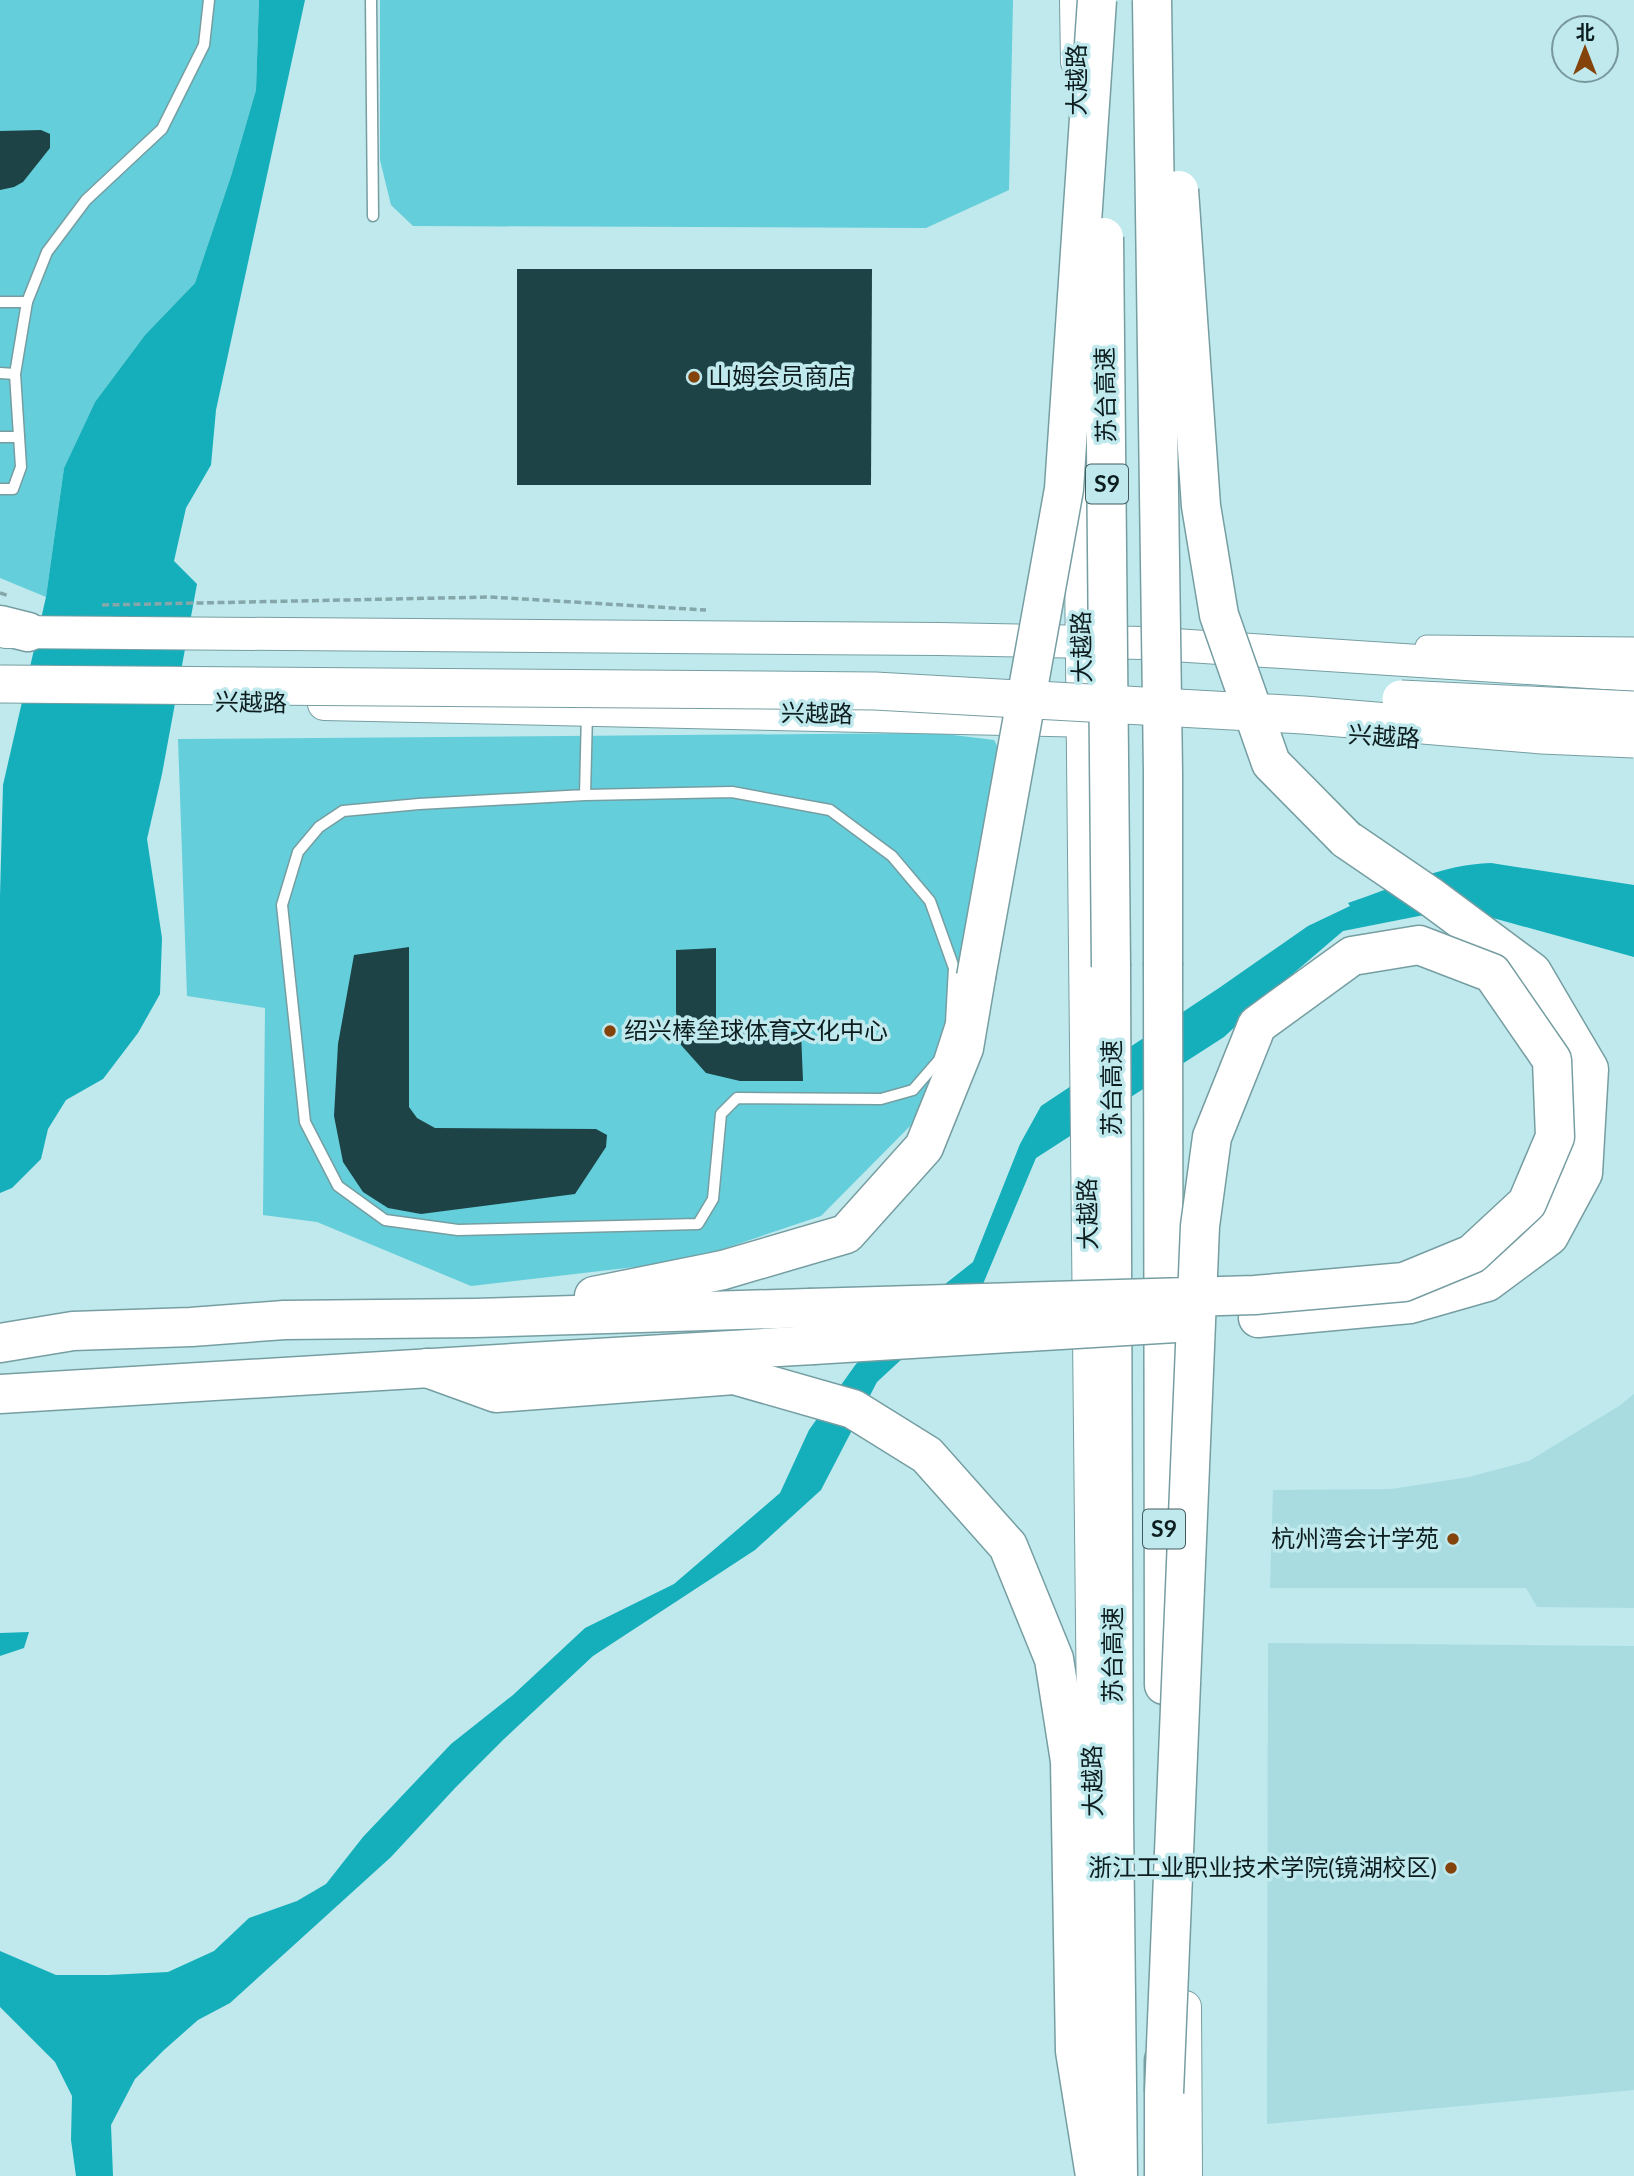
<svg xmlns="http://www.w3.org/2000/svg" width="1634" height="2176" font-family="Lato,'Noto Sans SC',sans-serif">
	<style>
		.built { fill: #a9dce1 }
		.green { fill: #64ceda }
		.water { fill: #15aebb }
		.building { fill: #1d4347 }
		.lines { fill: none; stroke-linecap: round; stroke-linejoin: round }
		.service-casing { stroke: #769ea2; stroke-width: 13 }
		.minor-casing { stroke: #769ea2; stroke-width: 25 }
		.secondary-casing { stroke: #769ea2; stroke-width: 34 }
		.motorway-casing { stroke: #769ea2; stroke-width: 41 }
		.path { stroke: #85a7aa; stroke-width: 3.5; stroke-dasharray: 7 3.5; stroke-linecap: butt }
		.service { stroke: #fff; stroke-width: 10 }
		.minor { stroke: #fff; stroke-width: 23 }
		.secondary { stroke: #fff; stroke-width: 32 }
		.motorway { stroke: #fff; stroke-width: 38 }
		.trunk-bridge-casing { stroke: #769ea2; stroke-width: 39; stroke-linecap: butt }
		.motorway-bridge-casing { stroke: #769ea2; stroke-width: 41; stroke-linecap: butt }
		.trunk-bridge { stroke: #fff; stroke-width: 37 }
		.motorway-bridge { stroke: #fff; stroke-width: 38 }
		.poi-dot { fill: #83430a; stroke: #bfe9ed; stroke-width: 2.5 }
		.labels { text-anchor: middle; stroke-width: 7; stroke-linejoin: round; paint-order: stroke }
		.shield { fill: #bfe9ed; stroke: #425a5d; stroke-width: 2 }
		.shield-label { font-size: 23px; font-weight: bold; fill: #0d1d1f }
		.street-label { font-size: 24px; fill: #0d1d1f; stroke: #bfe9ed }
		.poi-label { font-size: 24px; fill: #0d1d1f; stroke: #bfe9ed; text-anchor: start }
	</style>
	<rect width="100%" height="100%" fill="#bfe9ed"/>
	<g class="built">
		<polygon points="1634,1394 1634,1608 1537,1607 1526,1588 1270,1588 1273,1490 1391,1489 1469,1477 1529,1461 1619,1406"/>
		<polygon points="1268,1643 1634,1646 1634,2090 1267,2124"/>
	</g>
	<g class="green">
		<polygon points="0,0 259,0 256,90 231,176 195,283 145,335 95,402 64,468 46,597 0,578"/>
		<polygon points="380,0 1013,0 1009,190 926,228 413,226 391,205 380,160"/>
		<polygon points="937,733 994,740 1003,757 950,1054 921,1115 821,1216 687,1261 471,1286 317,1222 263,1215 265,1008 187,996 178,739"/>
	</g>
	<g class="water">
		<polygon points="259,0 305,0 216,410 211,465 186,508 174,561 197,584 162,774 147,839 162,938 160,994 138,1033 103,1079 66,1100 48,1129 41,1159 12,1188 0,1193 0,896 3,785 46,597 64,468 95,402 145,335 195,283 231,176 256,90"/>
		<path d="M 1491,863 L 1634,885 L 1634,957 L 1493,918 L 1424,915 L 1343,931 L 1281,984 L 1224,1037 L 1036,1158 L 983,1284 L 877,1382 L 821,1490 L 755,1550 L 593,1656 L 504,1739 L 456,1787 L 391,1857 L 230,2003 L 198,2020 L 164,2050 L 135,2079 L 111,2125 L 113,2176 L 76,2176 L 71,2140 L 72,2096 L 55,2062 L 0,2007 L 0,1951 L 56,1975 L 108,1975 L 168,1972 L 214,1951 L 249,1918 L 297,1901 L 326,1884 L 363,1837 L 451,1744 L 513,1695 L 585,1628 L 674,1584 L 780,1493 L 809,1430 L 856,1364 L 935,1292 L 973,1262 L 1020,1144 L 1041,1106 L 1219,988 L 1308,926 L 1350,906 L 1348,903 C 1394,888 1442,864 1491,863 Z"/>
		<polygon points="29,1632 24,1648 0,1656 0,1633"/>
	</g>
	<g class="building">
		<polygon points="41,130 50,134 50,148 23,182 14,187 0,190 0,131"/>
		<polygon points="517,269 872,269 871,485 517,485"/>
		<polygon points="409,947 409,1107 417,1118 435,1128 596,1129 607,1135 606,1147 575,1194 421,1214 388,1208 363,1192 343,1162 334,1116 338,1044 354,955"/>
		<polygon points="716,948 716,1031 801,1032 803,1081 740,1081 706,1073 681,1045 676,1012 676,950"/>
	</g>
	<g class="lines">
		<defs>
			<g id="service">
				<polyline points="371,0 373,216"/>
				<polyline points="0,302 27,302"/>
				<polyline points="0,373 15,374"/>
				<polyline points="0,437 19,437"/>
				<polyline points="0,489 13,489 21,467 15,374 27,302 47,252 86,200 162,129 204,45 209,0"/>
				<polyline points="585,795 732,792 830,810 892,856 930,901 954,968 951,1023 939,1060 913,1090 881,1099 737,1098 721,1114 713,1199 698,1224 458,1230 385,1220 338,1186 305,1122 282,905 298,852 319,827 343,811 419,804 585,795 587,712"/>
			</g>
			<polyline id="minor" points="1427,647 1634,649"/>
			<g id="secondary">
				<polyline points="1076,0 1077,62"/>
				<polyline points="1080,467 1097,2105"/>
				<polyline points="6,632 939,639 1143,643 1634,675"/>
				<polyline points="324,704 1095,721"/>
				<polyline points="1185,2007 1186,2176"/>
			</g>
			<g id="motorway">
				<polyline points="0,625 28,632"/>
				<polyline points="1163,966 1164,1685"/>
				<polyline points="1111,967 1114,1820 1118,2176"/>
				<polyline points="594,1296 723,1270 846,1234 924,1147 964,1048 976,977"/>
				<polyline points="1258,1318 1410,1304 1487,1282 1549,1236 1583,1173 1589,1069 1532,972 1431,897 1346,839"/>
				<polyline points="0,1343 73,1331 191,1327 284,1320 475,1318 809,1308"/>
				<polyline points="427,1368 496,1393 734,1375 853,1409 927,1455 1008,1546 1054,1659 1070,1761 1075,2051 1095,2176"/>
				<polyline points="0,1394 813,1345"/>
				<polyline points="1164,2060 1164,2176"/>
			</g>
		</defs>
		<use href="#service" class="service-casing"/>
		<use href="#minor" class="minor-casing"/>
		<use href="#secondary" class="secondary-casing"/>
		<use href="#motorway" class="motorway-casing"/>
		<g class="path">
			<polyline points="0,593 9,596"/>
			<polyline points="102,605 490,597 706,610"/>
		</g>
		<use href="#service" class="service"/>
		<use href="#minor" class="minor"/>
		<use href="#secondary" class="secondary"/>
		<use href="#motorway" class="motorway"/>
		<defs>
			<g id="trunk-bridge">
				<polyline points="0,684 875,691 1304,715 1542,735 1634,739"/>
				<polyline points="1401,699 1634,710"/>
			</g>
			<g id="motorway-bridge">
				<polyline points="1152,0 1163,773 1163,966"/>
				<polyline points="1179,190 1201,506 1219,615 1271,763 1346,839"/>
				<polyline points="1104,237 1111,967"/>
				<polyline points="976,977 1064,489 1097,0"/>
				<polyline points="809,1308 1255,1295 1404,1282 1472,1254 1527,1203 1555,1137 1552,1060 1492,973 1419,945 1352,956 1257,1025 1212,1137 1200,1226 1164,2093"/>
				<polyline points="813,1345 1192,1322"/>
			</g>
		</defs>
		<use href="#trunk-bridge" class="trunk-bridge-casing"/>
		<use href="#motorway-bridge" class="motorway-bridge-casing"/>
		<use href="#trunk-bridge" class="trunk-bridge"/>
		<use href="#motorway-bridge" class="motorway-bridge"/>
	</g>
	<g class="poi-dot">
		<circle cx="694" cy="377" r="7"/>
		<circle cx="610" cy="1031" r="7"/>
		<circle cx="1453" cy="1539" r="7"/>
		<circle cx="1451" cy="1868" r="7"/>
	</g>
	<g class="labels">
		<g class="shield">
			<rect x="1086" y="464.5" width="42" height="39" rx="5"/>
			<rect x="1143" y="1509.5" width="42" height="39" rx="5"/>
		</g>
		<g class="shield-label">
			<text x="1107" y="492">S9</text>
			<text x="1164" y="1537">S9</text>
		</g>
		<g class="street-label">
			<text transform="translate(1077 80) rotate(-90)" y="8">大越路</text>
			<text transform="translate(1106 395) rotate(-91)" y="8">苏台高速</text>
			<text transform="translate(1082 647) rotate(-91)" y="8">大越路</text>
			<text transform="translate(251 703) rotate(1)" y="8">兴越路</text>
			<text transform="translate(817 714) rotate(1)" y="8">兴越路</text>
			<text transform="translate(1384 737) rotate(4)" y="8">兴越路</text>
			<text transform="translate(1112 1088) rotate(-90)" y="8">苏台高速</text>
			<text transform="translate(1088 1214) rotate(-91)" y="8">大越路</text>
			<text transform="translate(1113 1655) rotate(-90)" y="8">苏台高速</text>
			<text transform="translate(1093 1781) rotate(-91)" y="8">大越路</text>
		</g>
		<g class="poi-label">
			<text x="708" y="385">山姆会员商店</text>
			<text x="624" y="1039">绍兴棒垒球体育文化中心</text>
			<text x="1439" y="1547" text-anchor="end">杭州湾会计学苑</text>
			<text x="1437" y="1876" text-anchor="end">浙江工业职业技术学院(镜湖校区)</text>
		</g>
	</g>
	<g transform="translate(1585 49)"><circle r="33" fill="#bfe9ed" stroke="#78979b" stroke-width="2"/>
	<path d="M0-5L12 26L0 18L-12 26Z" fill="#83430a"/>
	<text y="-10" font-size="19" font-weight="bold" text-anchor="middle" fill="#0d1d1f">北</text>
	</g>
</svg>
